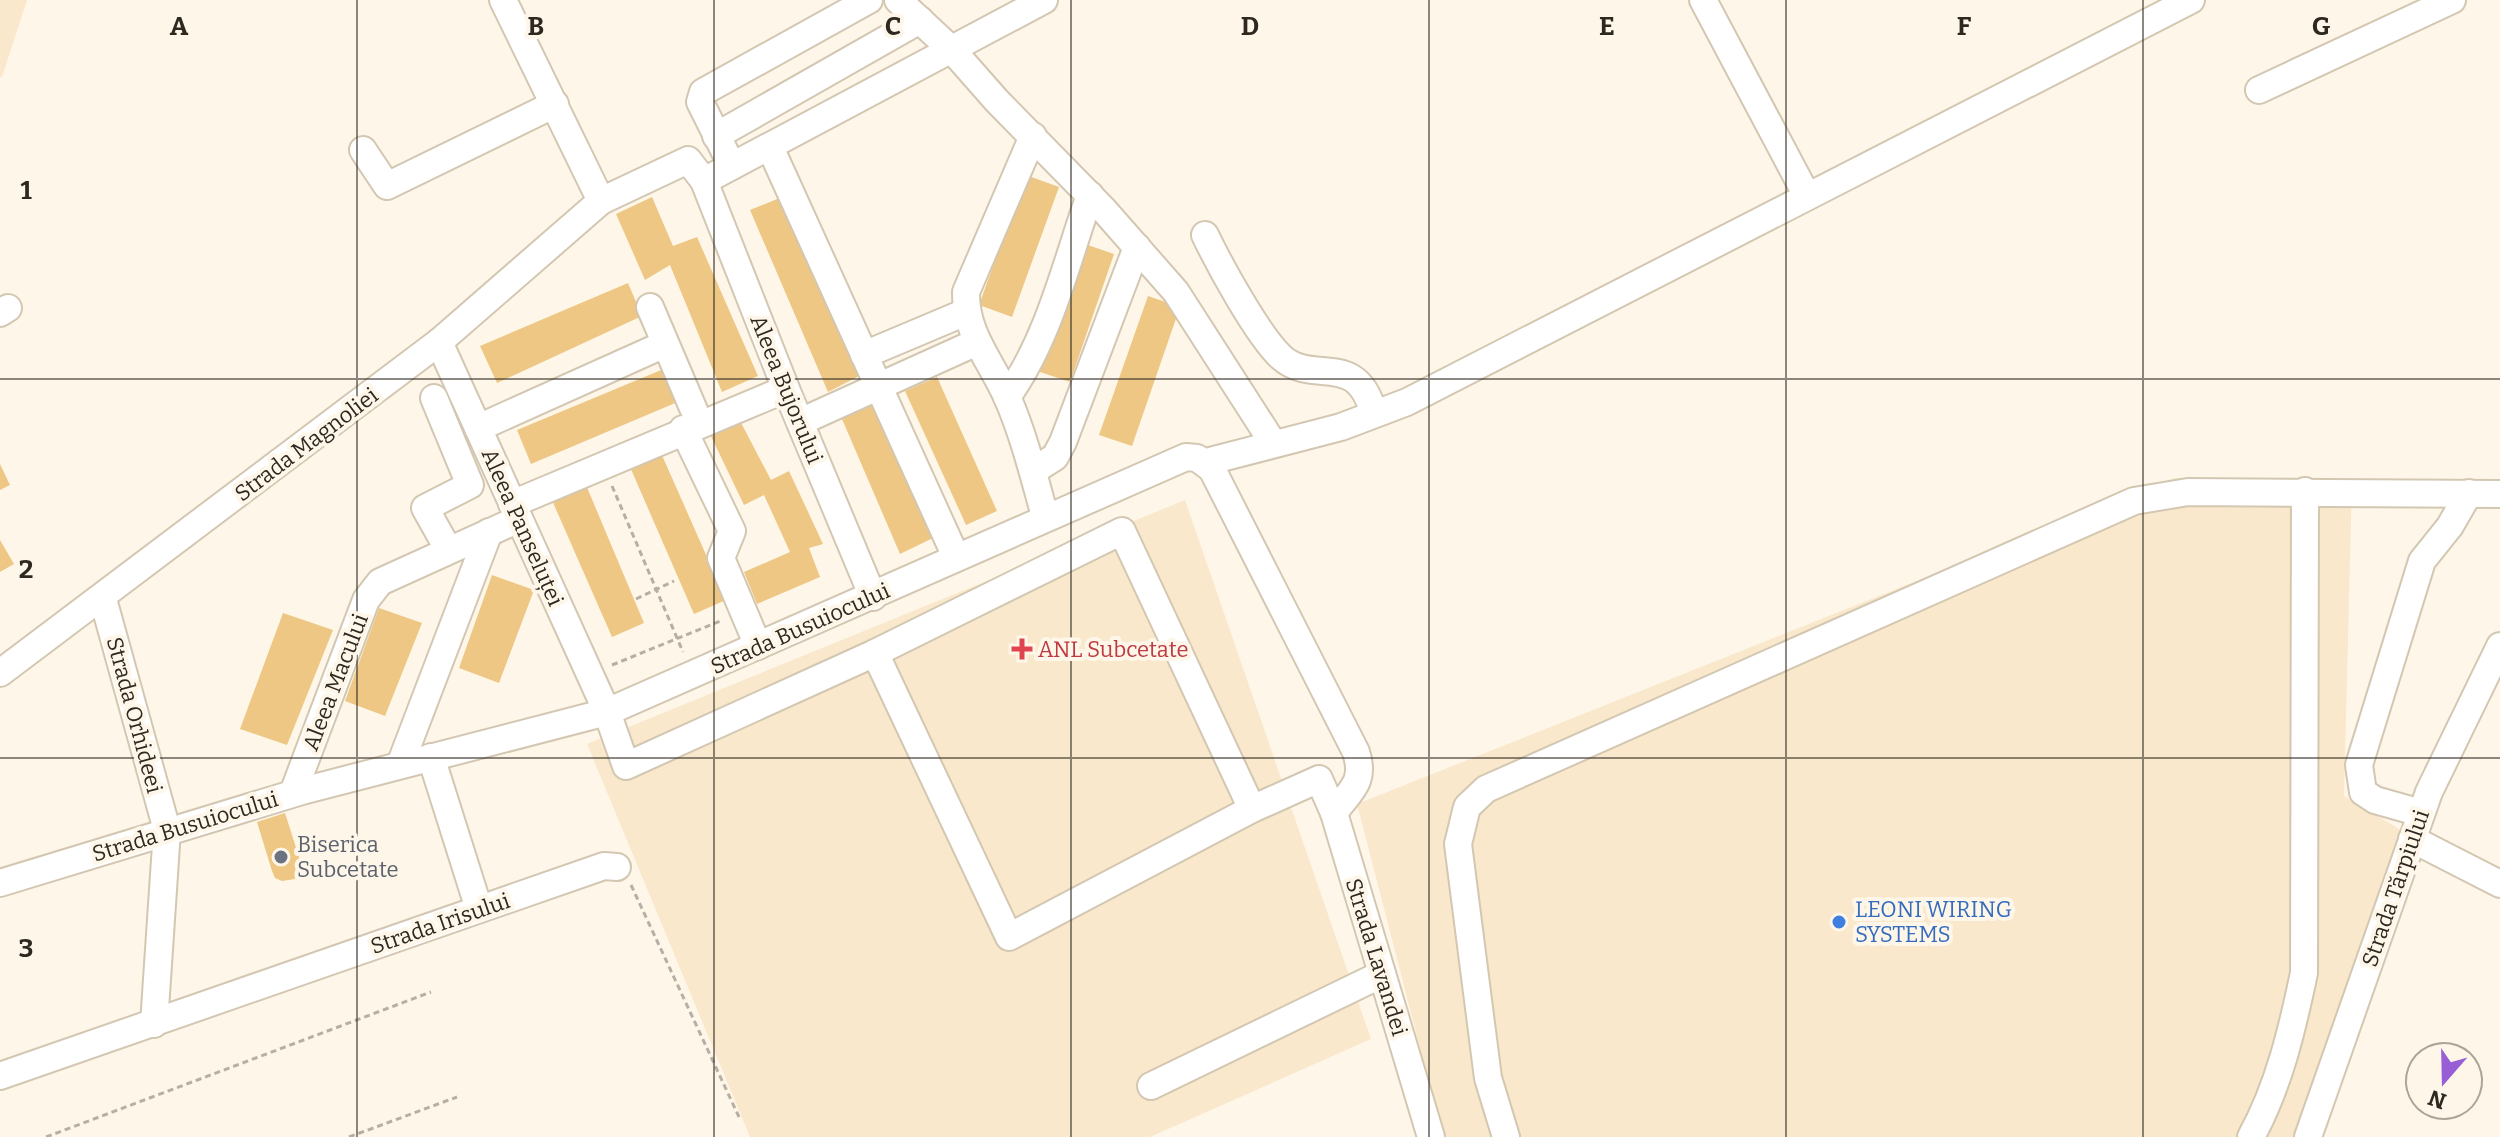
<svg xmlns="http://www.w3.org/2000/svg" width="2500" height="1137" font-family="Bitter,serif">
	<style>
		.built { fill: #f9e8cb }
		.building { fill: #edc783 }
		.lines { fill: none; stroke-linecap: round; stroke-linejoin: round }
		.minor-casing { stroke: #d3c7b2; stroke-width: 30 }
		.path { stroke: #b6b0a4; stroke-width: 3; stroke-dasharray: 6 4; stroke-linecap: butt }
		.minor { stroke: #fff; stroke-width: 26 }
		.grid { fill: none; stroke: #2d2820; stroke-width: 2; stroke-opacity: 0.55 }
		.health-dot { fill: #e0444e; stroke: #fef7e9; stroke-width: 3 }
		.worship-dot { fill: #6b7280; stroke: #fef7e9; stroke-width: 3 }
		.shop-dot { fill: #3f7fe0; stroke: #fef7e9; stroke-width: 3 }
		.labels { text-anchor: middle; stroke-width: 8; stroke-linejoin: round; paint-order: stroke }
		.street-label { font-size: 22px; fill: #2d2820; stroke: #fef7e9 }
		.health-label { font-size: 22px; fill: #be3a42; stroke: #fef7e9; text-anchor: start }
		.worship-label { font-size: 22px; fill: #5b616d; stroke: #fef7e9; text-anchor: start }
		.shop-label { font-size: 22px; fill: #366cbe; stroke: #fef7e9; text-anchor: start }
		.grid-label { font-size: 26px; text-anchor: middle; font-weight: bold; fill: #2d2820; stroke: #fef7e9; stroke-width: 8; stroke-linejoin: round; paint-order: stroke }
	</style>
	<rect width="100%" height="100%" fill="#fef7e9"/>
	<g class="built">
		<polygon points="0,0 27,0 2,77 0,77"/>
		<polygon points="2175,478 2352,481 2344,796 2401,830 2293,1137 1443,1137 1357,804"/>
		<polygon points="1185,500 1371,1039 1150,1137 750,1137 587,744"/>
	</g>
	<g class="building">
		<polygon points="1026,175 1059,187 1012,317 979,305"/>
		<polygon points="652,197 673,246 697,237 758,376 722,392 670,265 645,280 616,214"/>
		<polygon points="782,197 859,376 828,392 750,210"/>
		<polygon points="1082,243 1114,254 1070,382 1037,371"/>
		<polygon points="628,283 642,316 497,383 480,346"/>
		<polygon points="1148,296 1180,307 1132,446 1099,435"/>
		<polygon points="666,368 680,401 531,464 517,430"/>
		<polygon points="937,377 997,511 966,525 905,391"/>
		<polygon points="873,405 933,538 900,554 842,419"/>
		<polygon points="738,417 771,480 789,471 823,544 809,548 820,577 757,604 744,572 790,552 764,495 744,505 708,430"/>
		<polygon points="661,453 726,600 694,614 630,467"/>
		<polygon points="0,464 10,485 0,490"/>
		<polygon points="586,485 644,623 612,637 551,498"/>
		<polygon points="0,540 14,564 0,572"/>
		<polygon points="492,575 534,590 499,683 459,668"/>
		<polygon points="379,608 422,623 385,716 345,701"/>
		<polygon points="283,613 333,630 287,745 240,729"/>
		<polygon points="285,813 300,860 295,879 282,881 275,878 272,871 257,822"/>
	</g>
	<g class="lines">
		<defs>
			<g id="minor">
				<polyline points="503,0 601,201"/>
				<polyline points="898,0 953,51 997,101 1103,209 1176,292 1273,443"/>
				<polyline points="1703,0 1807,196"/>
				<polyline points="2259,90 2452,0"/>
				<polyline points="716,136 920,20"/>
				<path d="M 1033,136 L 966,292 C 965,334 992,362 1008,399 C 1024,436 1034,477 1045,516"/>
				<polyline points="770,147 956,557"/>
				<polyline points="363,150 387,186 555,104"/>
				<polyline points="732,166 700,102 703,92 869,0"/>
				<polyline points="704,181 786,389 873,597"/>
				<path d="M 1205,235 C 1220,266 1257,334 1281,357 C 1314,387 1356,348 1374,414"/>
				<polyline points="650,307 699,422"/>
				<polyline points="0,313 8,308"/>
				<polyline points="439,342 607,712 626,766 875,653 1009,937 1252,809 1319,779 1334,813 1431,1137"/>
				<polyline points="864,355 966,312"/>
				<path d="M 1007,397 C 1049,339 1066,263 1090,195"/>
				<polyline points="434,398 470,485 425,508 448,549"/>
				<polyline points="800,422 977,342"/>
				<polyline points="478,428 665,344"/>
				<polyline points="683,429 732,531 721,558 758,646"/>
				<polyline points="1206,462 1341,427 1407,402 2191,0"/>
				<polyline points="1033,471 1055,457 1063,442 1137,247"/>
				<polyline points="512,504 786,389"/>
				<polyline points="103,599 167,830 154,1024"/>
				<polyline points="875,653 1122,531 1252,809"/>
				<polyline points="0,673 439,342 601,201 688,160 704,181 1044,0"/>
				<polyline points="431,757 479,909"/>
				<polyline points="400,765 489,532"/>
				<polyline points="293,793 366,600 380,582 519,519"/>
				<polyline points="2421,813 2375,800 2363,792 2359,765 2422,561 2450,526 2469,493"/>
				<polyline points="2412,839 2500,884"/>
				<path d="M 0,883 L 302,791 L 607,712 L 1186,457 L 1197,458 L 1212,469 L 1356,752 C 1366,783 1350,790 1334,813"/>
				<polyline points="0,1076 604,866 617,867"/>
				<polyline points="1151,1086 1382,974"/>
				<polyline points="1506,1137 1488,1078 1458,844 1467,807 1486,789 2134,501 2188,492 2500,494"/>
				<path d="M 2251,1137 C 2279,1086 2292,1030 2304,973 L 2305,491"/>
				<polyline points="2308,1137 2429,792 2500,646"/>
			</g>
		</defs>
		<use href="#minor" class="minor-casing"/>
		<g class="path">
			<polyline points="612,486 683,652"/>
			<polyline points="636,599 674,581"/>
			<polyline points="612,665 723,620"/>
			<polyline points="631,885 739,1117"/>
			<polyline points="46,1137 431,992"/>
			<polyline points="349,1137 457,1097"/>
		</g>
		<use href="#minor" class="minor"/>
	</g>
	<path class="grid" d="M 357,0 L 357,1137M 714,0 L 714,1137M 1071,0 L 1071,1137M 1429,0 L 1429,1137M 1786,0 L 1786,1137M 2143,0 L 2143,1137M 0,379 L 2500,379M 0,758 L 2500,758"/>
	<path class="health-dot" d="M1018 637h8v8h8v8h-8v8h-8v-8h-8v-8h8z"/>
	<circle class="worship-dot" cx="281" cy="857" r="8"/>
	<circle class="shop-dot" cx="1839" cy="922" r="8"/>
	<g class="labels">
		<g class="street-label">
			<text transform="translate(787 389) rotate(68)" y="8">Aleea Bujorului</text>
			<text transform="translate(306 444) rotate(-37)" y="8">Strada Magnoliei</text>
			<text transform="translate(523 527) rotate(66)" y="8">Aleea Panseluței</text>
			<text transform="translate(800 628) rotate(-24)" y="8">Strada Busuiocului</text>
			<text transform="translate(335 682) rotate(-69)" y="8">Aleea Macului</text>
			<text transform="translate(135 715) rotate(75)" y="8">Strada Orhideei</text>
			<text transform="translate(185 826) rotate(-17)" y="8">Strada Busuiocului</text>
			<text transform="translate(2395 888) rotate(-71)" y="8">Strada Tărpiului</text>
			<text transform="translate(440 923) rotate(-19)" y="8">Strada Irisului</text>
			<text transform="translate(1377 957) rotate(73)" y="8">Strada Lavandei</text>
		</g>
		<g class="health-label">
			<text x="1038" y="657">ANL Subcetate</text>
		</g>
		<g class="worship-label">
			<text x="297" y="852">Biserica<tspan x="297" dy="25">Subcetate</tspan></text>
		</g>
		<g class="shop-label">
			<text x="1855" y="917">LEONI WIRING<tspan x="1855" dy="25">SYSTEMS</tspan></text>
		</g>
	</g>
	<g class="grid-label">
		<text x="179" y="35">A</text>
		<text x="536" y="35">B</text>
		<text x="893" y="35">C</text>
		<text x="1250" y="35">D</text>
		<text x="1607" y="35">E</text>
		<text x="1964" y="35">F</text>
		<text x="2321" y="35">G</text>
		<text x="26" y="199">1</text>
		<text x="26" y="578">2</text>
		<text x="26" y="957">3</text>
	</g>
	<g transform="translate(2444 1081) rotate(200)"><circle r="38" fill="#fef7e9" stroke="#aaa499" stroke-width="2"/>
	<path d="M0-6L14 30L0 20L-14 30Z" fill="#975ed6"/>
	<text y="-12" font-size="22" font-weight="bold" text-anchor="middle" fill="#2d2820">N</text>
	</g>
</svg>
